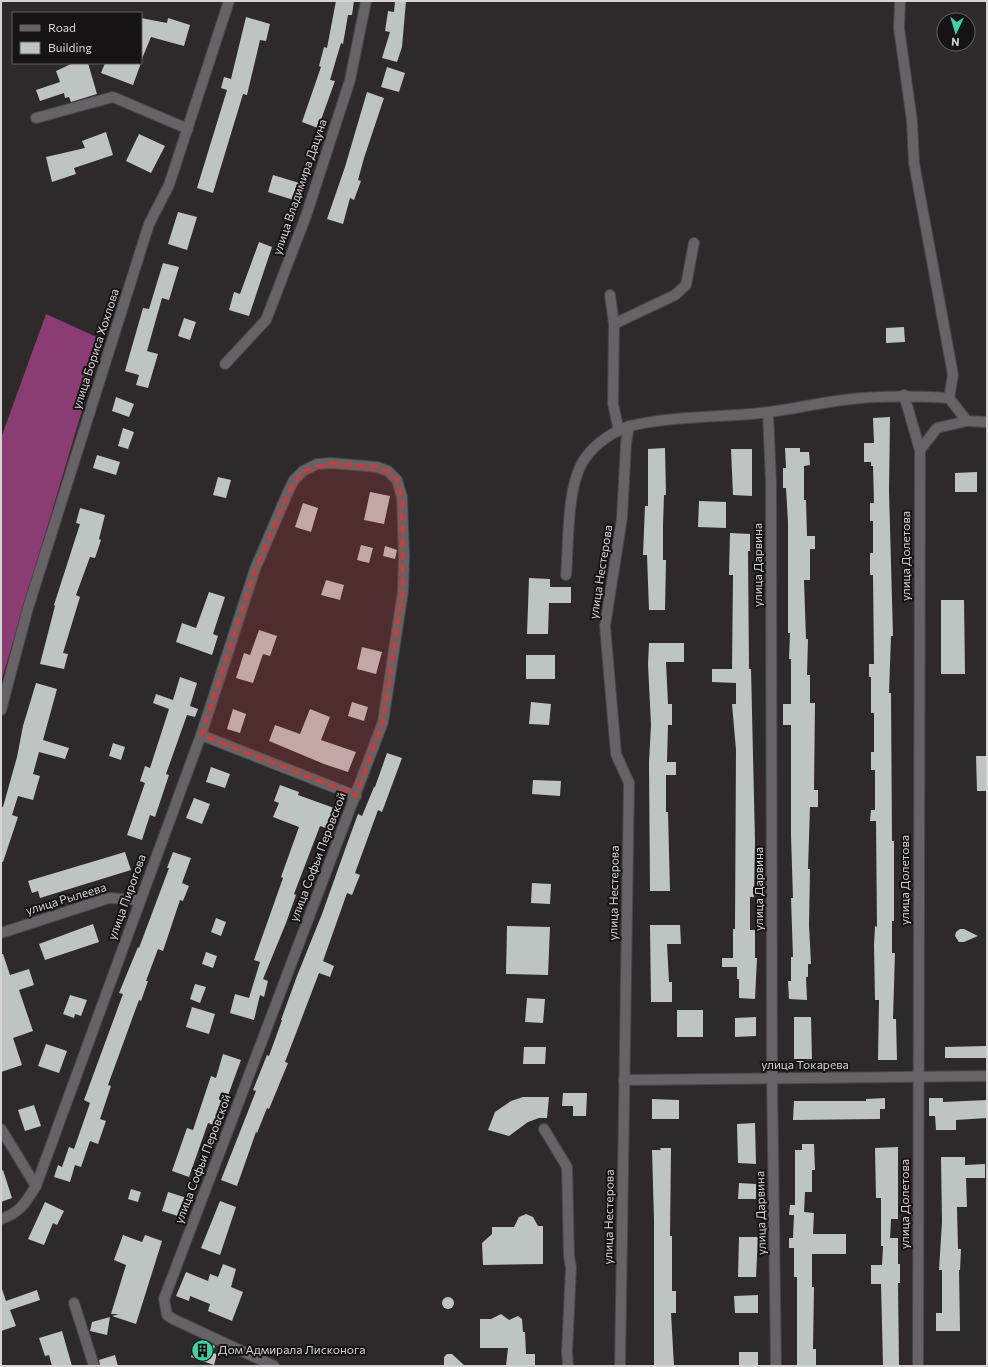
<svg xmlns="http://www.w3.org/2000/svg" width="988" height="1367" font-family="Commissioner,sans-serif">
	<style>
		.forest { fill: #8b3d73 }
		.building { fill: #bec4c1 }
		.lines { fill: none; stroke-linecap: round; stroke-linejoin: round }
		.minor-casing { stroke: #494547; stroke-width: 12 }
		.minor { stroke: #656365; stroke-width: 10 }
		.marked { fill: #d63939; fill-opacity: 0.2; stroke: #d63939; stroke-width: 3; stroke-dasharray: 8 5; stroke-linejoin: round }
		.labels { text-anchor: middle; stroke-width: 4; stroke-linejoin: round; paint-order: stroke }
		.street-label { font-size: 12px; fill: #d5d3d4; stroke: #151314 }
		.poi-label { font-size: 12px; fill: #d5d3d4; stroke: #151314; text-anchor: start }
	</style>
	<rect width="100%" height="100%" fill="#2e2a2c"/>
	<polygon class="forest" points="46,314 103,340 1,682 1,438"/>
	<g class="building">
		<polygon points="336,1 354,1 352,15 348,15 343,44 341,43 330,80 335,81 318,128 302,122 321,67 319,66 324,47 327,48"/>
		<polygon points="395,1 406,1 402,47 397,62 382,58 390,32 385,31 388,11 394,12"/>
		<polygon points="246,17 270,24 266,41 260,40 247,95 243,94 213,193 197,188 227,90 221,88 224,77 231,79"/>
		<polygon points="141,18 167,23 168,18 190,25 184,46 151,37 141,61"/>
		<polygon points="73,63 88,63 97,94 71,102 69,97 65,98 64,93 40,101 36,90 60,82 56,71"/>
		<polygon points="105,63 141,63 133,85 101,73"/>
		<polygon points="387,67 405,73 399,92 381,87"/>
		<polygon points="367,92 384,98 364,158 358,180 361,181 354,200 350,198 343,224 327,219 345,167"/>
		<polygon points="106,132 113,155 74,168 76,174 52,182 46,157 85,148 82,141"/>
		<polygon points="139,134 165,146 151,173 126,161"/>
		<polygon points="273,175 306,185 300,202 268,192"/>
		<polygon points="178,212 197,217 187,250 168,244"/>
		<polygon points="259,242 272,247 249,316 229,310 234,292 240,294"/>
		<polygon points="163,263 179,267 169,300 162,298 147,351 158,354 148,388 136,385 139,375 125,371 143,308 149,309"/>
		<polygon points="184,318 196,322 190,340 178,336"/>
		<polygon points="904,327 905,342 886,343 886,328"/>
		<polygon points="116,397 134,404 129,417 112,411"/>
		<polygon points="890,417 889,491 893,636 891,636 889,693 891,693 892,841 894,841 894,921 892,921 892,953 895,953 893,1019 896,1019 897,1060 878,1060 879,1000 875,1000 874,945 875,926 877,927 876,821 870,821 871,810 875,810 875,770 871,770 871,752 874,752 874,713 871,713 871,677 869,677 869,664 874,664 873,575 870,575 870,553 873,553 873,521 870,521 870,503 874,503 873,466 871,466 871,462 864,462 864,443 874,443 873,418"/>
		<polygon points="123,428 134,432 128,449 118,446"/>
		<polygon points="665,448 666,495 664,495 663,526 663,560 666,560 665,610 649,610 647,555 643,555 645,506 648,506 648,449"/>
		<polygon points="785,448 800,448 800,452 809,452 810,465 804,466 804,500 806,500 807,536 815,536 815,549 810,549 810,580 804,580 806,639 808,639 807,675 810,675 810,703 815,703 814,790 818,790 818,807 810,807 808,869 810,869 809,925 811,964 808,964 808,977 806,977 807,1000 789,999 788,981 791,981 791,957 793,957 791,898 793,898 791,836 791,725 783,725 783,704 791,704 791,659 789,659 790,633 788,633 788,522 786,488 783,488 783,468 786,468"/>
		<polygon points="731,449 752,449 752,496 733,495"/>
		<polygon points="97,455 120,462 116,475 93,468"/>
		<polygon points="977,472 977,492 955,492 955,473"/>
		<polygon points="218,477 231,480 226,498 213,495"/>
		<polygon points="370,492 390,496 384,524 364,520"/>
		<polygon points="699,501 726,502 726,528 698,527"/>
		<polygon points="303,503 318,508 311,532 295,527"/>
		<polygon points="80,508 105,515 99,539 101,540 95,558 90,557 76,595 80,597 63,653 68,654 64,669 40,664 55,606 54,605 80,524 76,523"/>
		<polygon points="730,533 750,534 750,551 748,551 749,669 751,669 755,841 754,897 750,897 750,930 755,930 755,958 757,958 755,999 739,998 739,979 737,979 737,967 722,967 722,958 733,958 733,929 735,929 736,750 732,704 736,704 736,683 712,682 712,669 732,669 733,575 729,575"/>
		<polygon points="361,545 373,548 369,563 357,560"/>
		<polygon points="385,546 397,550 395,559 383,556"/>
		<polygon points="529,578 550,579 550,587 571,587 571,603 549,603 548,634 527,634"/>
		<polygon points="326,580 344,585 340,600 321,595"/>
		<polygon points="209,592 225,597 213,634 218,636 212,655 176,642 182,623 196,628"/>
		<polygon points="941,600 964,600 965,674 941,674"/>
		<polygon points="259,630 277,636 270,656 263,654 253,683 236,678 244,653 250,655"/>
		<polygon points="649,643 684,643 684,662 666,662 668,704 672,704 672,725 668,725 667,762 676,762 676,775 666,775 666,812 668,812 670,891 650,891 649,762 651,725 648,664"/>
		<polygon points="362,647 382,652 376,674 357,669"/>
		<rect x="526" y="655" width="29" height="24"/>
		<polygon points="180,677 197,683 190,706 198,709 195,717 187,715 166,774 169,775 155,817 150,815 142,840 127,835 145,783 140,781 145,766 150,768 169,709 153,703 156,694 173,700"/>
		<polygon points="36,683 57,689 43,740 69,748 65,759 39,752 33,774 40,776 33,800 18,796 12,815 18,817 3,862 1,862 1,806 3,807 17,757 23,726"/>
		<polygon points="352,702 368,707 364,721 348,716"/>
		<polygon points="531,702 551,704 549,725 529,724"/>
		<polygon points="233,709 246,714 240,733 227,729"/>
		<polygon points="310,709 330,717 321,740 356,752 348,772 324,764 269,741 275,725 300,734"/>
		<polygon points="113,743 125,747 121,760 109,756"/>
		<polygon points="387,753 402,758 382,812 378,810 355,873 360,875 352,895 347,893 323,961 334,966 330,977 319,973 285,1062 288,1063 274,1097 269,1109 267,1108 257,1133 256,1132 237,1186 221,1180 256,1091 253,1090 267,1055 269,1056 282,1020 281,1020 297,976 322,914 347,844 358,814 362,816 374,787 375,787"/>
		<polygon points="976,756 987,756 987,791 977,791"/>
		<polygon points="211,767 230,774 225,788 206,782"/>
		<polygon points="533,780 561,781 560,796 532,794"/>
		<polygon points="280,785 299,792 298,795 334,808 326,828 320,826 294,894 296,895 286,923 263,979 268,981 264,997 260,995 254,1020 230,1013 235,994 249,998 260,962 254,960 283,878 281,877 299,827 273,817 279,803 274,801"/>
		<polygon points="194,798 210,804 202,824 186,818"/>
		<polygon points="125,852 131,870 40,898 38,891 32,893 28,881"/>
		<polygon points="173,852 191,858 182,883 189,886 183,901 180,900 163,951 158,949 146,981 148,981 141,1001 139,1000 108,1085 111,1086 100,1119 106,1121 98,1144 90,1141 81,1167 75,1165 70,1182 54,1177 58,1165 62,1167 69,1147 74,1149 90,1103 84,1100 123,994 119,993 138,947 139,948 169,868 167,868"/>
		<polygon points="532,883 551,884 550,904 531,903"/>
		<polygon points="216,918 226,922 221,936 211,932"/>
		<polygon points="93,924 99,942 45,960 39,944"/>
		<polygon points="650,925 680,925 681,944 667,944 669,982 672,982 672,1002 651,1002"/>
		<polygon points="507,926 550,927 548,975 506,974"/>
		<polygon points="960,929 964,929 978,936 964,942 959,942 955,936 956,932"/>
		<polygon points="206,952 217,956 213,968 202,964"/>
		<polygon points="1,954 3,954 10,975 29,969 34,985 19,990 33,1031 13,1038 22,1065 1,1072"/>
		<polygon points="195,984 206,987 200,1003 190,999"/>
		<polygon points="70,995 87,1000 81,1016 75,1014 74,1018 63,1014"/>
		<polygon points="527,998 545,999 543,1023 525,1022"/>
		<polygon points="192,1007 215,1014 209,1034 186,1027"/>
		<rect x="677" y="1010" width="26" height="27"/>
		<polygon points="756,1017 756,1036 735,1037 735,1018"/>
		<polygon points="794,1017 811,1017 812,1059 794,1059"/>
		<polygon points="46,1044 67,1051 59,1073 38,1066"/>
		<polygon points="987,1046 987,1058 945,1058 945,1047"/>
		<polygon points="524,1047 546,1047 545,1064 523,1064"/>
		<polygon points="223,1054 241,1060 226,1101 223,1100 214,1125 208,1123 189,1177 172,1171 187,1128 193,1130 211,1076 216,1078"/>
		<polygon points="563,1093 587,1093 586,1116 573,1116 573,1106 562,1106"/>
		<polygon points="523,1097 549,1097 547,1118 539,1118 528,1122 509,1136 488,1130 495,1112 511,1101"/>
		<polygon points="885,1098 885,1109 880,1109 880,1119 793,1120 794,1101 866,1101 866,1099"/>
		<polygon points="929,1098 943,1098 943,1102 987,1100 987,1118 956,1120 956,1130 936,1130 935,1116 929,1116"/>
		<polygon points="652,1099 679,1100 679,1119 652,1119"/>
		<polygon points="34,1105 41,1126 25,1131 18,1110"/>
		<polygon points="755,1123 756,1164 738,1163 737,1124"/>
		<polygon points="802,1144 814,1144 815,1170 812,1170 812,1192 805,1192 804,1212 814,1213 813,1234 846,1234 846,1254 812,1254 812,1287 814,1287 813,1349 816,1349 816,1366 797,1366 797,1277 794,1277 794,1248 789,1248 789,1238 793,1238 794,1215 789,1215 790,1205 795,1205 795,1150 802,1150"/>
		<polygon points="898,1147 898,1219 891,1219 890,1238 898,1238 898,1264 900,1264 900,1283 898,1283 899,1366 883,1366 881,1284 871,1284 871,1265 882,1265 883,1246 881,1246 881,1198 876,1198 875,1148"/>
		<polygon points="660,1148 671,1148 670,1236 672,1236 672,1291 676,1291 676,1313 671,1313 674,1366 654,1366 654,1220 652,1150 661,1150"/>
		<polygon points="941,1157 965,1157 965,1165 985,1164 985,1178 966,1178 967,1207 957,1207 958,1249 961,1249 960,1270 959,1270 960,1331 936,1331 936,1313 942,1313 942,1270 939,1270 942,1222"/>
		<polygon points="3,1170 12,1198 1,1202 1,1171"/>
		<polygon points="739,1183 756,1184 756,1199 738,1199"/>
		<polygon points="131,1189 141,1192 138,1202 128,1199"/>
		<polygon points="168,1192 187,1198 181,1217 162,1211"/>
		<polygon points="220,1201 236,1207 220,1255 201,1248"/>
		<polygon points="45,1202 64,1211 57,1225 53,1223 44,1245 28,1239"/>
		<polygon points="526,1214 533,1217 538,1226 543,1226 543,1264 483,1265 482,1243 492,1234 492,1227 514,1227 519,1217"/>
		<polygon points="123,1235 142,1242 145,1235 162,1241 136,1324 112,1316 119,1314 111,1314 126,1265 114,1260"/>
		<polygon points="739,1237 758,1237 756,1277 738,1277"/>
		<polygon points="223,1264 236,1269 231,1287 243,1292 232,1321 208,1311 210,1304 190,1296 189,1301 176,1296 186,1272 208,1281 210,1274 218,1277"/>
		<polygon points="2,1289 6,1301 37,1290 40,1300 10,1310 16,1326 1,1331"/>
		<polygon points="758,1295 758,1313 735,1313 734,1296"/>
		<circle cx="448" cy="1303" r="6"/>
		<polygon points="501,1314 509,1320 518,1316 522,1319 523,1332 525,1332 526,1354 535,1354 535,1366 506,1366 508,1348 480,1348 480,1319 491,1319"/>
		<polygon points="110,1317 107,1335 90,1331 92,1322"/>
		<polygon points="62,1331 72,1366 52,1366 49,1355 45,1356 39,1338"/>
		<polygon points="201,1340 215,1346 213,1353 217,1354 214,1365 191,1357 195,1346 198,1347"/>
		<rect x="739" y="1352" width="19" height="14"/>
		<polygon points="447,1354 452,1354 465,1366 444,1366 444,1357"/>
		<polygon points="115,1355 118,1366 100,1366 99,1360"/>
	</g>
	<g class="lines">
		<defs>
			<g id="minor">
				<polyline points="900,1 899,28 912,121 914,163 953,375 949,398"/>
				<polyline points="36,118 113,97 188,129"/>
				<polyline points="610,295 614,324 613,404 619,431"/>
				<polyline points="614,324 675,295 686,285 694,243"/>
				<polyline points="225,364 266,320 306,216 350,80 366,1"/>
				<polyline points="904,395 920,450 918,1366"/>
				<polyline points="768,412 771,483 772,1078 776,1366"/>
				<polyline points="920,450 937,428 967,421"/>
				<path d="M 566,575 C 569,542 566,483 586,457 C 595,444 615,430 630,426 C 676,415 723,418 769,412 C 794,409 818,403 843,400 C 879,395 914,396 949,398 L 967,421 L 987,422"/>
				<polyline points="1,710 28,608 149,224 169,185 229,1"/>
				<polyline points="201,735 356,796"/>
				<polyline points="1,933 109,898 139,900"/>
				<polyline points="624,1080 987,1076"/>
				<polyline points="1,1129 36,1186"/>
				<polyline points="544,1129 567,1167 569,1257 571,1267 567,1352 568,1366"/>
				<path d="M 1,1219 C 20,1213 26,1202 36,1186 L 201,735 L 255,569 L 288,492 L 294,480 L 303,471 L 317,464 L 331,463 L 377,467 L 388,471 L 397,480 L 402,497 L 404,556 L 403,591 L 383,722 L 164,1299 L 167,1315 L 173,1319 L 274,1366"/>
				<polyline points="74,1303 94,1366"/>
				<polyline points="620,1366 629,783 616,754 605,626 622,518 626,443 629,426"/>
			</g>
		</defs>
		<use href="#minor" class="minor-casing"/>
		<use href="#minor" class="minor"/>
	</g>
	<path class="marked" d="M 331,463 L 377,467 L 388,471 L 397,480 L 402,497 L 403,591 L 383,722 L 356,796 L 201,735 L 255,569 L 288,492 L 303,471 Z"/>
	<defs>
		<symbol id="building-disc" viewBox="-11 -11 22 22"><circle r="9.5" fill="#3ad4a5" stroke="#151314"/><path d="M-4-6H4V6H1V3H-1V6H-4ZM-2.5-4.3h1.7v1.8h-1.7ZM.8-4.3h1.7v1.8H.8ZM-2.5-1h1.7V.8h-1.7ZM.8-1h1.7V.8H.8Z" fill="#111"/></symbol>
	</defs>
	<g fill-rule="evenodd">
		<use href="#building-disc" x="190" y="1338" width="25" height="25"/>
	</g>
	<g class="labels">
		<g class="street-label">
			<text transform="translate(300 187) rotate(-71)" y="4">улица Владимира Дацуна</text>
			<text transform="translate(96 349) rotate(-72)" y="4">улица Бориса Хохлова</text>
			<text transform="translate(906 556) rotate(-90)" y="4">улица Долетова</text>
			<text transform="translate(758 565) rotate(-90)" y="4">улица Дарвина</text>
			<text transform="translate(601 572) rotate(-81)" y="4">улица Нестерова</text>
			<text transform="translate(318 857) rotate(-69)" y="4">улица Софьи Перовской</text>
			<text transform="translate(905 880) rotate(-90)" y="4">улица Долетова</text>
			<text transform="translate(759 889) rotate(-90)" y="4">улица Дарвина</text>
			<text transform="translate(614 893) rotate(-89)" y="4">улица Нестерова</text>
			<text transform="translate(127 897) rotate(-70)" y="4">улица Пирогова</text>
			<text transform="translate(66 899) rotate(-17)" y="4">улица Рылеева</text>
			<text x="805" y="1069">улица Токарева</text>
			<text transform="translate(203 1159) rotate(-69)" y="4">улица Софьи Перовской</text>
			<text transform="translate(905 1204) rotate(-90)" y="4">улица Долетова</text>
			<text transform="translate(761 1213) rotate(-91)" y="4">улица Дарвина</text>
			<text transform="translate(609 1217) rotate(-89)" y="4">улица Нестерова</text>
		</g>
		<g class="poi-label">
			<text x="218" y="1354">Дом Адмирала Лисконога</text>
		</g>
	</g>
	<rect width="988" height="1367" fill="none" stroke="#d5d3d4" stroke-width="4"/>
	<rect x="12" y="12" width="130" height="52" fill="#151314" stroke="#626061"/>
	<rect x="20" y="25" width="20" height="6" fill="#656365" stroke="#626061"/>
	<text x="48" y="32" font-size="12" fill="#d5d3d4">Road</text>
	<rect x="20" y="42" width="20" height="12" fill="#bec4c1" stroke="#626061"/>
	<text x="48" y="52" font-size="12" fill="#d5d3d4">Building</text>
	<g transform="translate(956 32) rotate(184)"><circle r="19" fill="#151314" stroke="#626061"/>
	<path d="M0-3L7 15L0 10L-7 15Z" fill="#3ad4a5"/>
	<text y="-6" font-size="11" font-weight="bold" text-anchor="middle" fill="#d5d3d4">N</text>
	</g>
</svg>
